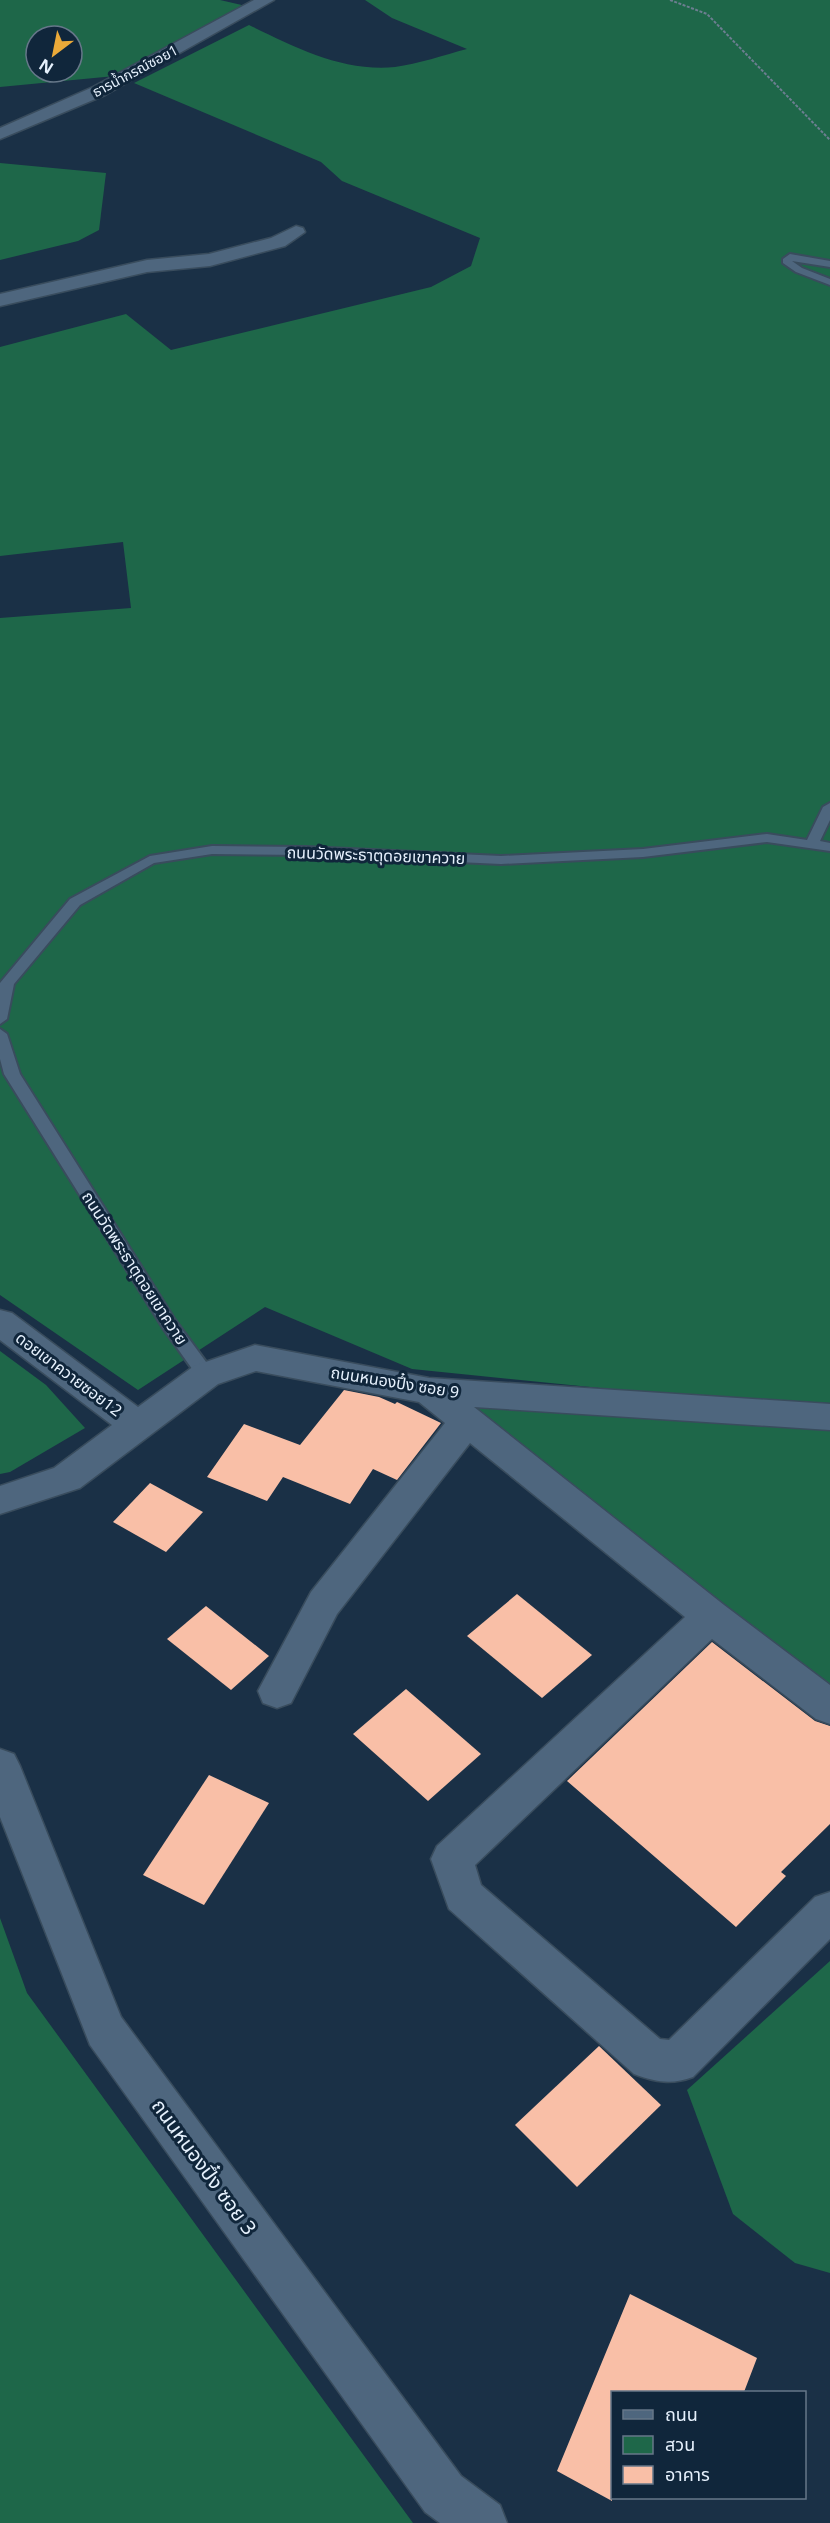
<svg xmlns="http://www.w3.org/2000/svg" width="830" height="2523" font-family="'Noto Sans','Noto Sans Thai',sans-serif">
	<style>
		.green { fill: #1e6749; fill-rule: evenodd }
		.building { fill: #f9bfa7 }
		.lines { fill: none; stroke-linecap: round; stroke-linejoin: round }
		.service-casing { stroke: #394c5d; stroke-width: 4 }
		.minor-casing { stroke: #394c5d; stroke-width: 3 }
		.path { stroke: #6c7e90; stroke-width: 2; stroke-dasharray: 3 1.5; stroke-linecap: butt }
		.service { fill: #4e667e; fill-rule: evenodd }
		.minor { fill: #4e667e; fill-rule: evenodd }
		.labels { text-anchor: middle; stroke-width: 6; stroke-linejoin: round; paint-order: stroke }
		.far-street-label { font-size: 14px; fill: #e6f1fd; stroke: #10263b }
		.street-label { font-size: 16px; fill: #e6f1fd; stroke: #10263b }
		.near-street-label { font-size: 20px; fill: #e6f1fd; stroke: #10263b }
	</style>
	<rect width="100%" height="100%" fill="#1a3046"/>
	<g class="green">
		<path d="M 0,0 L 220,0 L 246,6 L 115,76 L 0,87 ZM 36,36 L 72,36 L 72,72 L 36,72 Z"/>
		<path d="M 365,0 L 830,0 L 830,1403 L 640,1392 L 412,1369 L 265,1307 L 138,1390 L 0,1295 L 0,618 L 131,608 L 123,542 L 0,556 L 0,347 L 126,314 L 171,350 L 431,287 L 471,266 L 480,238 L 342,181 L 321,162 L 134,83 L 249,25 C 295,47 342,72 395,67 C 418,64 444,55 467,49 L 392,18 Z"/>
		<polygon points="0,163 106,173 99,230 78,241 0,260"/>
		<polygon points="0,1351 46,1385 85,1428 10,1472 0,1474"/>
		<polygon points="429,1391 830,1417 830,1693"/>
		<polygon points="0,1918 27,1993 413,2523 0,2523"/>
		<polygon points="830,1961 830,2273 795,2263 733,2214 687,2090"/>
	</g>
	<g class="building">
		<polygon points="344,1390 379,1397 395,1404 397,1402 441,1423 397,1480 373,1469 350,1504 283,1477 267,1501 207,1477 244,1424 300,1445"/>
		<polygon points="150,1483 203,1512 166,1552 113,1522"/>
		<polygon points="517,1594 592,1655 542,1698 467,1636"/>
		<polygon points="206,1606 269,1656 231,1690 167,1639"/>
		<polygon points="712,1642 815,1721 830,1726 830,1824 781,1872 786,1876 736,1927 567,1781"/>
		<polygon points="406,1689 481,1754 428,1801 353,1734"/>
		<polygon points="209,1775 269,1803 204,1905 143,1875"/>
		<polygon points="599,2046 661,2105 577,2187 515,2125"/>
		<polygon points="630,2294 757,2358 744,2392 612,2392 612,2501 557,2471"/>
	</g>
	<g class="lines">
		<defs>
			<g id="service">
				<polygon points="790,254 830,261 830,267 792,261 802,268 830,279 830,285 796,272 783,263 783,259"/>
				<polygon points="830,803 830,820 820,841 830,843 830,851 767,842 643,857 501,864 306,855 212,854 154,863 80,905 14,984 7,1019 0,1024 0,983 70,899 150,856 212,846 306,847 501,856 643,849 767,834 807,840 823,807"/>
				<polygon points="0,1029 7,1034 20,1074 175,1320 212,1370 215,1375 212,1380 206,1382 200,1380 163,1328 4,1074 0,1059"/>
			</g>
			<g id="minor">
				<polygon points="254,0 274,0 105,95 0,139 0,128 93,87"/>
				<polygon points="296,226 303,228 305,232 285,246 210,266 147,272 0,306 0,294 147,260 209,254 271,238"/>
				<path d="M 0,1310 L 12,1313 L 138,1407 L 194,1366 L 255,1345 L 429,1378 L 830,1404 L 830,1430 L 474,1407 L 724,1605 L 830,1685 L 830,1724 L 816,1719 L 712,1639 L 475,1865 L 481,1885 L 660,2039 L 669,2040 L 815,1897 L 830,1892 L 830,1939 L 693,2077 C 672,2085 655,2082 634,2074 L 449,1909 L 431,1859 L 437,1846 L 685,1617 L 470,1443 L 337,1614 L 291,1703 L 277,1708 L 263,1703 L 258,1691 L 311,1592 L 445,1423 L 419,1402 L 256,1371 L 218,1384 L 80,1488 L 0,1514 L 0,1486 L 54,1468 L 112,1425 L 0,1340 Z"/>
				<polygon points="0,1749 14,1754 20,1766 121,2017 461,2476 500,2505 507,2523 440,2523 425,2512 90,2045 0,1817"/>
			</g>
		</defs>
		<use href="#service" class="service-casing"/>
		<use href="#minor" class="minor-casing"/>
		<polyline class="path" points="670,0 707,14 830,140"/>
		<use href="#service" class="service"/>
		<use href="#minor" class="minor"/>
	</g>
	<g class="labels">
		<g class="far-street-label">
			<text transform="translate(135 71) rotate(-28)" y="5">ธารน้ำกรณ์ซอย1</text>
		</g>
		<g class="street-label">
			<text transform="translate(376 855) rotate(2)" y="6">ถนนวัดพระธาตุดอยเขาควาย</text>
			<text transform="translate(135 1268) rotate(57)" y="6">ถนนวัดพระธาตุดอยเขาควาย</text>
			<text transform="translate(69 1374) rotate(37)" y="6">ดอยเขาควายซอย12</text>
			<text transform="translate(395 1382) rotate(9)" y="6">ถนนหนองปึ๋ง ซอย 9</text>
		</g>
		<g class="near-street-label">
			<text transform="translate(204 2167) rotate(54)" y="7">ถนนหนองปึ๋ง ซอย 3</text>
		</g>
	</g>
	<rect x="611" y="2391" width="195" height="108" fill="#10263b" stroke="#667789" stroke-width="1.5"/>
	<rect x="623" y="2410" width="30" height="9" fill="#4e667e" stroke="#667789" stroke-width="1.5"/>
	<text x="665" y="2421" font-size="18" fill="#e6f1fd">ถนน</text>
	<rect x="623" y="2436" width="30" height="18" fill="#1e6749" stroke="#667789" stroke-width="1.5"/>
	<text x="665" y="2451" font-size="18" fill="#e6f1fd">สวน</text>
	<rect x="623" y="2466" width="30" height="18" fill="#f9bfa7" stroke="#667789" stroke-width="1.5"/>
	<text x="665" y="2481" font-size="18" fill="#e6f1fd">อาคาร</text>
	<g transform="translate(54 54) rotate(212)"><circle r="28" fill="#10263b" stroke="#667789" stroke-width="1.5"/>
	<path d="M0-4.5L10 22L0 15L-10 22Z" fill="#ebaa39"/>
	<text y="-9" font-size="16" font-weight="bold" text-anchor="middle" fill="#e6f1fd">N</text>
	</g>
</svg>
